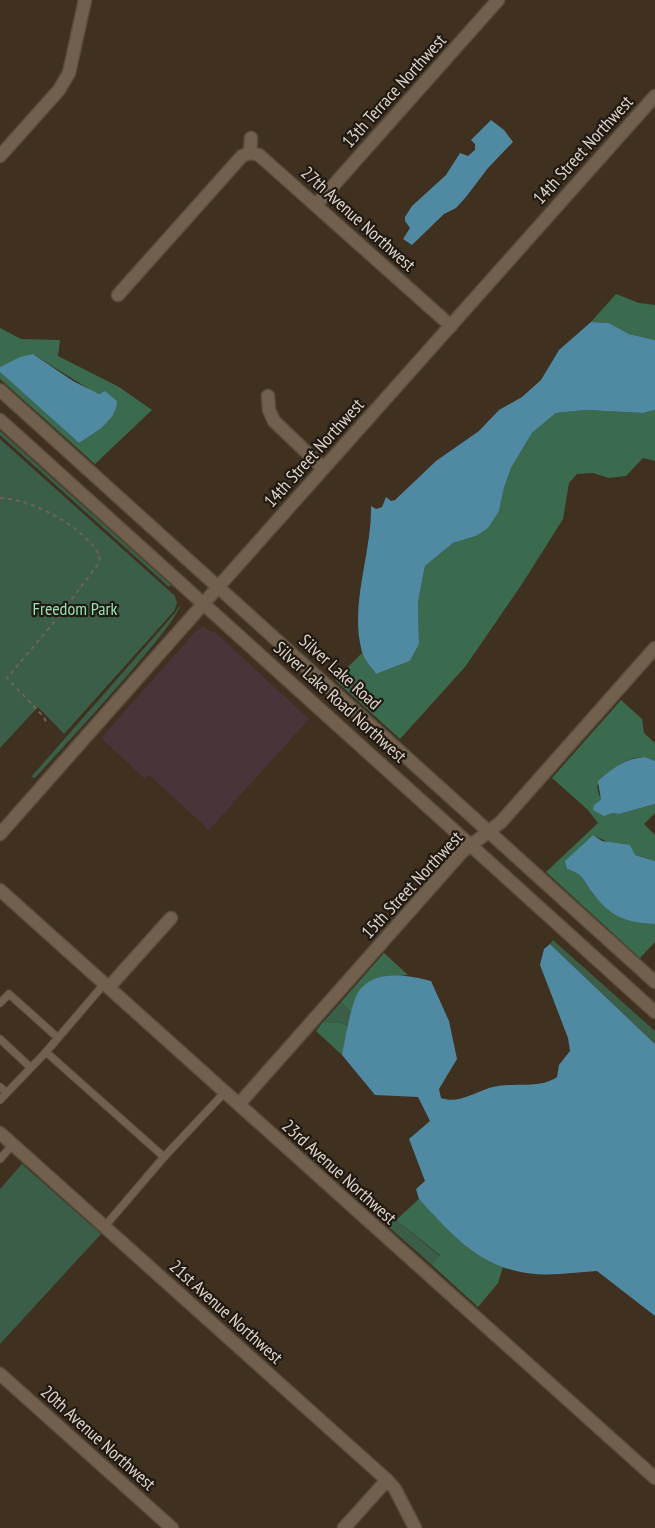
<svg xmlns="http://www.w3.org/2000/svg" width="655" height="1528" font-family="'PT Sans Narrow',sans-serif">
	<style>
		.commercial { fill: #493539 }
		.green { fill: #3a5e47 }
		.forest { fill: #3b6b4e }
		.water { fill: #5089a2 }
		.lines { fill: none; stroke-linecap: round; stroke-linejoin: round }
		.service-casing { stroke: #594c3d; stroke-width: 9 }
		.minor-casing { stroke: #594c3d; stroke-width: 15 }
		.tertiary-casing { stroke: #594c3d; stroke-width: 15 }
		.secondary-casing { stroke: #594c3d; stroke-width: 15 }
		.path { stroke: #706354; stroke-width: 2; stroke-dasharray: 4 4; stroke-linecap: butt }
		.service { stroke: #71604e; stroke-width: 7 }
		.minor { stroke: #71604e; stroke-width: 12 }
		.tertiary { stroke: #71604e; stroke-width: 12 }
		.secondary { stroke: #71604e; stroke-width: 12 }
		.labels { text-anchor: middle; stroke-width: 4.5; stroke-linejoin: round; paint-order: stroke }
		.street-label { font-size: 18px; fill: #ddd3c9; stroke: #201a12 }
		.park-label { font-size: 18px; fill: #96e2b3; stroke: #201a12 }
	</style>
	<rect width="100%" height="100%" fill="#3f301f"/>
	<polygon class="commercial" points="204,626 207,630 216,633 309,719 209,830 149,775 145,779 101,738 196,631"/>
	<g class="green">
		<polygon points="0,431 171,585 169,587 0,435"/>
		<polygon points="0,439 175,596 177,603 174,611 64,734 38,707 0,748"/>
		<path d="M 180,605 C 181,621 55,756 35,778 L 31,777 L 175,613 Z"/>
		<polygon points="553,940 655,1031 655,1044 550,944"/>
		<polygon points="341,1002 352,1013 349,1026 341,1023 323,1022"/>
		<polygon points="22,1164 101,1234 0,1344 0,1189"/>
		<polygon points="387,1216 394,1221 396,1220 440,1256 432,1265 382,1221"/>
	</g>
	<g class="forest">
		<polygon points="616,294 639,303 655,305 655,340 629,334 609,323 591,322"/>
		<polygon points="0,328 21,339 60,340 58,356 119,387 152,410 95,464 0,379 0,372 79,443 110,420 105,391 99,394 92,391 33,354 0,367"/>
		<polygon points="586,410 643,413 655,410 655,461 643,458 626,476 609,478 593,473 577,474 569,483 563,519 522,584 465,667 400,739 335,680 362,653 376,674 410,661 419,644 418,602 425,566 453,543 476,536 499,511 504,488 511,468 532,433 556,413"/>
		<path d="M 621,700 L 642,719 L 644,733 L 655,743 L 655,761 C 652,760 647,757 644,757 C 624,757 608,772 597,786 L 599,795 L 612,813 L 619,814 L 655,804 L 655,813 L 644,824 L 655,835 L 655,861 L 635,855 L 593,835 L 581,846 L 567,869 C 586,875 582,879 592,892 C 610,915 626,923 655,924 L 655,942 L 640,958 L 546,872 L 598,823 L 587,809 L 552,778 Z"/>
		<polygon points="384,953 408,975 383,977 358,993 352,1013 341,1002"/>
		<polygon points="323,1022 341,1023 349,1026 342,1055 316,1031"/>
		<path d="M 419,1199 C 445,1226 467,1255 503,1267 L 498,1283 L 478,1307 L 432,1265 L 440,1255 L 396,1220 Z"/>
	</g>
	<g class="water">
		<polygon points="491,120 504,130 513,142 488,168 466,197 456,208 444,214 412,245 403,239 410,228 405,221 405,217 412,206 446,175 460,153 468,156 475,150 475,144 471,140"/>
		<path d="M 591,322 L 609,323 L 629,334 L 655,340 L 655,410 L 643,413 L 586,410 L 556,413 L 532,433 L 511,468 L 504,488 L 499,511 L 488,528 L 476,536 L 453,543 L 425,566 L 418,602 L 419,644 L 410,661 L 376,674 C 372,668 364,659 362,652 C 349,604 372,554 371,506 L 376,509 L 382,507 L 386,497 L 391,501 L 395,500 L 436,461 L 479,431 L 499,410 L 522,397 L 541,380 L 559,350 Z"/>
		<path d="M 33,354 L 73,381 L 99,394 L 105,391 L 117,401 C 116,422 95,432 79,443 L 0,372 L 0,367 L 20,357 Z"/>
		<path d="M 645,757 L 655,761 L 655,804 L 619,814 L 612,813 L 604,816 L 593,810 L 594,805 L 601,800 L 598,781 C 612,769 625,758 645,757 Z"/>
		<path d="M 593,835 L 602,841 L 630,845 L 635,855 L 655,861 L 655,924 C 626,923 609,916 592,892 C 582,879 585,875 567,869 L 565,861 Z"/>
		<path d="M 550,944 L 655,1044 L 655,1316 L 597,1271 C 577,1272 555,1276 535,1274 C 480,1269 454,1237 419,1199 L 416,1189 L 425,1181 L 409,1139 L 430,1121 L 418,1097 L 375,1095 L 342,1055 C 345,1040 351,1003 359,991 C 374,969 409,975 431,981 L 449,1021 L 457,1059 L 439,1089 L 441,1098 C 458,1104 474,1093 489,1088 C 511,1081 538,1090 557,1077 L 559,1065 L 570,1051 L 568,1038 L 540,965 L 544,949 Z"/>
	</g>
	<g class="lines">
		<defs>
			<g id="service">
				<polyline points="0,1003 9,994 57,1037"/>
				<polyline points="0,1039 30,1067"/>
				<polyline points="46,1052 164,1157"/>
				<polyline points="0,1087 6,1092"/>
				<polyline points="0,1100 46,1052 105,983"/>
				<polyline points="0,1159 13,1144"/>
				<polyline points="105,1226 164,1157 225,1092"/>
			</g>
			<g id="minor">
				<polyline points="251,138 250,153 259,155 451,326"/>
				<polyline points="0,156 59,90 69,73 85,0"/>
				<polyline points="316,205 498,0"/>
				<polyline points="118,295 242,156 250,153"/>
				<polyline points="268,396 269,410 274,421 323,468"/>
				<polyline points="219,586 655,96"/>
				<polyline points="0,890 655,1478"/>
				<polyline points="109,987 171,918"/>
				<polyline points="239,1104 462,852 501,822 655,648"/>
				<polyline points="0,1133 387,1480 395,1489 415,1528"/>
				<polyline points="0,1374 172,1528"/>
				<polyline points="344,1528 387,1480"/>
			</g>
			<polyline id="tertiary" points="0,834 219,586"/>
			<g id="secondary">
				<polyline points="0,390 655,982"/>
				<polyline points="0,420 655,1012"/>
			</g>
		</defs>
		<use href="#service" class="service-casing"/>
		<use href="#minor" class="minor-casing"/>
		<use href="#tertiary" class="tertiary-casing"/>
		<use href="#secondary" class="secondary-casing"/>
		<path class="path" d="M 0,498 C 33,499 84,527 100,556 L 99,563 L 55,621 L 7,678 L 43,716 L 48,725"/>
		<use href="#service" class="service"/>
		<use href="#minor" class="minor"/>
		<use href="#tertiary" class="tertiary"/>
		<use href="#secondary" class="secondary"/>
	</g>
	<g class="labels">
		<g class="street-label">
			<text transform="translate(394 91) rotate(-48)" y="6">13th Terrace Northwest</text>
			<text transform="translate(583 150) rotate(-48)" y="6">14th Street Northwest</text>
			<text transform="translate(358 219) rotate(42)" y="6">27th Avenue Northwest</text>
			<text transform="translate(314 453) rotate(-48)" y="6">14th Street Northwest</text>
			<text transform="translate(340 672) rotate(42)" y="6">Silver Lake Road</text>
			<text transform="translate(340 702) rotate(42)" y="6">Silver Lake Road Northwest</text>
			<text transform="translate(412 885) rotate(-47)" y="6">15th Street Northwest</text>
			<text transform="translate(339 1172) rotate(42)" y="6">23rd Avenue Northwest</text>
			<text transform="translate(226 1312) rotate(42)" y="6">21st Avenue Northwest</text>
			<text transform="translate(98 1438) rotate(42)" y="6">20th Avenue Northwest</text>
		</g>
		<g class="park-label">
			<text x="75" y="615">Freedom Park</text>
		</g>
	</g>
</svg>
